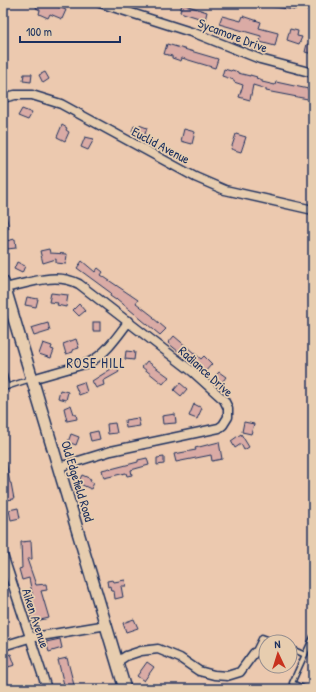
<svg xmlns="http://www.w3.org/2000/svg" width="316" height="692" font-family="'Patrick Hand',sans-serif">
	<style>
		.building { fill: #daaba5; stroke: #1b2f5e }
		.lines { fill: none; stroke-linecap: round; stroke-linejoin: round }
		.lane-casing { stroke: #1b2f5e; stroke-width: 7 }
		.street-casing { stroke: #1b2f5e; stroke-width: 11 }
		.secondary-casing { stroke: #1b2f5e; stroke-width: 14 }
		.lane { stroke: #e7cdaf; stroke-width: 4 }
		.street { stroke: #e7cdaf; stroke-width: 8 }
		.secondary { stroke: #e7cdaf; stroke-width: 11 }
		.labels { text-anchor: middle; stroke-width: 3.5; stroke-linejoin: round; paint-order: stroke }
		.street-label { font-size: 13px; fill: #1b2f5e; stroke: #e7cdaf }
		.neighbourhood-label { font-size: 14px; letter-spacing: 1px; fill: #1b2f5e; stroke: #e7cdaf }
	</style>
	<rect width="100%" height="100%" fill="#ecc9af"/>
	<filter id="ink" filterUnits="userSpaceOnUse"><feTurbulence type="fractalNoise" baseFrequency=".025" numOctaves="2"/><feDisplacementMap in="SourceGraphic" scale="8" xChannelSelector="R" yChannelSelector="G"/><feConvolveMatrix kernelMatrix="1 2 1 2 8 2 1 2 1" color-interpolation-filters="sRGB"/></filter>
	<g filter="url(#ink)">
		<g class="building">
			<polygon points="38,3 48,3 66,10 62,19 50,14 48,18 39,14 40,10 36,8"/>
			<polygon points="269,3 313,3 313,10 294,9 294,10 269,6"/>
			<polygon points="182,4 207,12 205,20 180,12"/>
			<polygon points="222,16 241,21 243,16 261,22 259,28 278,33 275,46 260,42 261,36 219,24"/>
			<polygon points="290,29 298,31 297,36 302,37 299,44 287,40"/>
			<polygon points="167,44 218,59 215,68 182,58 181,61 172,58 172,56 164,54"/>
			<polygon points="307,44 313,46 313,54 305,52"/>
			<polygon points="224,69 231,71 232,70 238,72 238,73 250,76 250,75 257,77 256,78 262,80 262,82 275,85 276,82 313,90 313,100 266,91 266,89 253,85 250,100 239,97 243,85 234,82 234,80 222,76"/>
			<polygon points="45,72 49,79 43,83 39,75"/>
			<polygon points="24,74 32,74 31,82 23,81"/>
			<polygon points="22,109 32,113 28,120 18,116"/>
			<polygon points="62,125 67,128 66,130 69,132 65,141 57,137"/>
			<polygon points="139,125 147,128 144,137 134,134 135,132 132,131 134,126 139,127"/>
			<polygon points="184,129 195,132 192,144 181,141"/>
			<polygon points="236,134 246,137 241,152 231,149"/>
			<polygon points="85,137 94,139 88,150 81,147"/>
			<polygon points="3,211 5,211 9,228 3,230"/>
			<polygon points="15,239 16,248 7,249 6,241"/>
			<polygon points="49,249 50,253 67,254 66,264 56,263 56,259 43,263 40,251"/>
			<polygon points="82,261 95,272 98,268 103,272 101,275 138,300 136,303 154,317 153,318 166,329 160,335 117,299 116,300 110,296 111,293 77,268"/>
			<polygon points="17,262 25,266 22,273 14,269"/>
			<polygon points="51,293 68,295 66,307 57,305 58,303 49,302"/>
			<polygon points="27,297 38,299 36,307 25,305"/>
			<polygon points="79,304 85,311 79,316 73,310"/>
			<rect x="93" y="322" width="7" height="9"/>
			<polygon points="48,323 50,331 34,336 31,328"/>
			<polygon points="174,336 201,359 204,356 212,364 203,374 194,366 195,365 168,343"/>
			<polygon points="76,339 79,348 72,350 73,352 66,354 63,344"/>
			<polygon points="43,343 52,346 51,349 54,350 51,358 39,354"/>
			<polygon points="126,351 135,352 134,360 125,359"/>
			<polygon points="147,361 169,377 163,384 142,367"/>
			<polygon points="113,365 115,365 119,372 103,381 104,385 96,388 92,381 111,369 109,366"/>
			<polygon points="219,372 226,377 220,385 213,379"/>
			<polygon points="84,382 87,392 79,395 75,385"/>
			<polygon points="180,383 187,389 181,396 174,390"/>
			<polygon points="60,390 68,392 66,400 58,398"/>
			<polygon points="194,404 202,408 197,419 189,416"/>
			<polygon points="71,405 74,414 76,414 77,419 67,421 64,408"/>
			<polygon points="175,414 176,423 163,424 162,416"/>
			<polygon points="138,418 140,426 126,428 125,420"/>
			<polygon points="244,422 254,424 251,434 242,432"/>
			<polygon points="115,423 117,433 108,434 107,424"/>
			<polygon points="98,431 100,439 91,441 89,433"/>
			<polygon points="71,434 79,437 76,445 68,442"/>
			<polygon points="241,434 249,447 244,450 241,444 235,448 231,441"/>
			<polygon points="219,442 222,459 212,461 211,455 176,462 174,454 196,450 195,448"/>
			<polygon points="164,457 164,464 157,465 157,458"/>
			<polygon points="147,458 149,465 131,470 132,475 127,476 126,473 121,474 104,478 102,470 110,468 111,469 138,462 138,460"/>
			<polygon points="3,462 6,462 10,483 11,483 14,499 6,500 3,484"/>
			<polygon points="82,475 91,479 90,481 94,483 91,489 78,483"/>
			<polygon points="18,508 20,518 11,520 9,510"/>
			<polygon points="31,541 32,559 27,559 36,585 46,584 47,590 41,591 49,618 32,622 30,614 33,614 29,600 33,598 29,578 22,580 19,569 22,568 21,542"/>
			<polygon points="113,580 114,582 125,580 126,586 121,586 123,597 115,599 114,591 111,591 110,586 108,587 107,581"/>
			<polygon points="134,619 138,628 126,632 123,623"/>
			<polygon points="60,639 62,648 49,652 46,642"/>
			<polygon points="11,654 15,665 8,667 6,661 3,662 3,656"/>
			<polygon points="67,658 75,689 65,689 58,660"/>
			<polygon points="147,662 154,667 144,681 137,676"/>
		</g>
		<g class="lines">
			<defs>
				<g id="lane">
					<polyline points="3,372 7,387"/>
					<polyline points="3,388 31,379"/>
					<polyline points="290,648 305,655"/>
					<polyline points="254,653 262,637 275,642"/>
					<polyline points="305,689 292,683 313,637"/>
				</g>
				<g id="street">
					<polyline points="100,3 197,34 260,59 313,73"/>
					<polyline points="3,98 15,95 32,95 61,104 195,177 225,190 313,210"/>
					<path d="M 5,288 C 29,283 56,272 79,284 L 193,372 L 224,400 L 228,408 L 228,417 L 223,425 L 219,428 L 111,451 L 59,467"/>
					<path d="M 32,379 L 88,363 C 106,354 117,337 129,321"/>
					<polyline points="3,555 47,689"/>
					<polyline points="3,646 29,638 107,625"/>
					<polyline points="117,662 126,656 141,651 158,649 180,658 199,671 214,675 227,676 240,672 254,653"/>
				</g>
				<polyline id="secondary" points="3,282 125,689"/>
			</defs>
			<use href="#lane" class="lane-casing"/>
			<use href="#street" class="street-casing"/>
			<use href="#secondary" class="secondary-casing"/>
			<use href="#lane" class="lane"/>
			<use href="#street" class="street"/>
			<use href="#secondary" class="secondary"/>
		</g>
	</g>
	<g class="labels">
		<g class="street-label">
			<text transform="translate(233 35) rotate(21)" y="5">Sycamore Drive</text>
			<text transform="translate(161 145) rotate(28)" y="5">Euclid Avenue</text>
			<text transform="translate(206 371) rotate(42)" y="5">Radiance Drive</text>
			<text transform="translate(78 481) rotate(73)" y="5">Old Edgefield Road</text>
			<text transform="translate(36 618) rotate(72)" y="5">Aiken Avenue</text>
		</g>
		<g class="neighbourhood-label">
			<text x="96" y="368">ROSE HILL</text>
		</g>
	</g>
	<rect width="316" height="692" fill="none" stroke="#e7cdaf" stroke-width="16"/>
	<rect x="8" y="8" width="300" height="676" fill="none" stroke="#1b2f5e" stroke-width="1.5" filter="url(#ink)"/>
	<g transform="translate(278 654) rotate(356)"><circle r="19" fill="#e7cdaf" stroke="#958e8f"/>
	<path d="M0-3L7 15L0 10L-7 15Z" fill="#c8321e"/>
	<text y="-6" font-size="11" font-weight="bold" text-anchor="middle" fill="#1b2f5e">N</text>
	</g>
	<path d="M20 36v6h100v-6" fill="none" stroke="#1b2f5e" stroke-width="2"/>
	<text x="26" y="36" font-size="12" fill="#1b2f5e" stroke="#e7cdaf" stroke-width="3" paint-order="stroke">100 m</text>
</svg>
